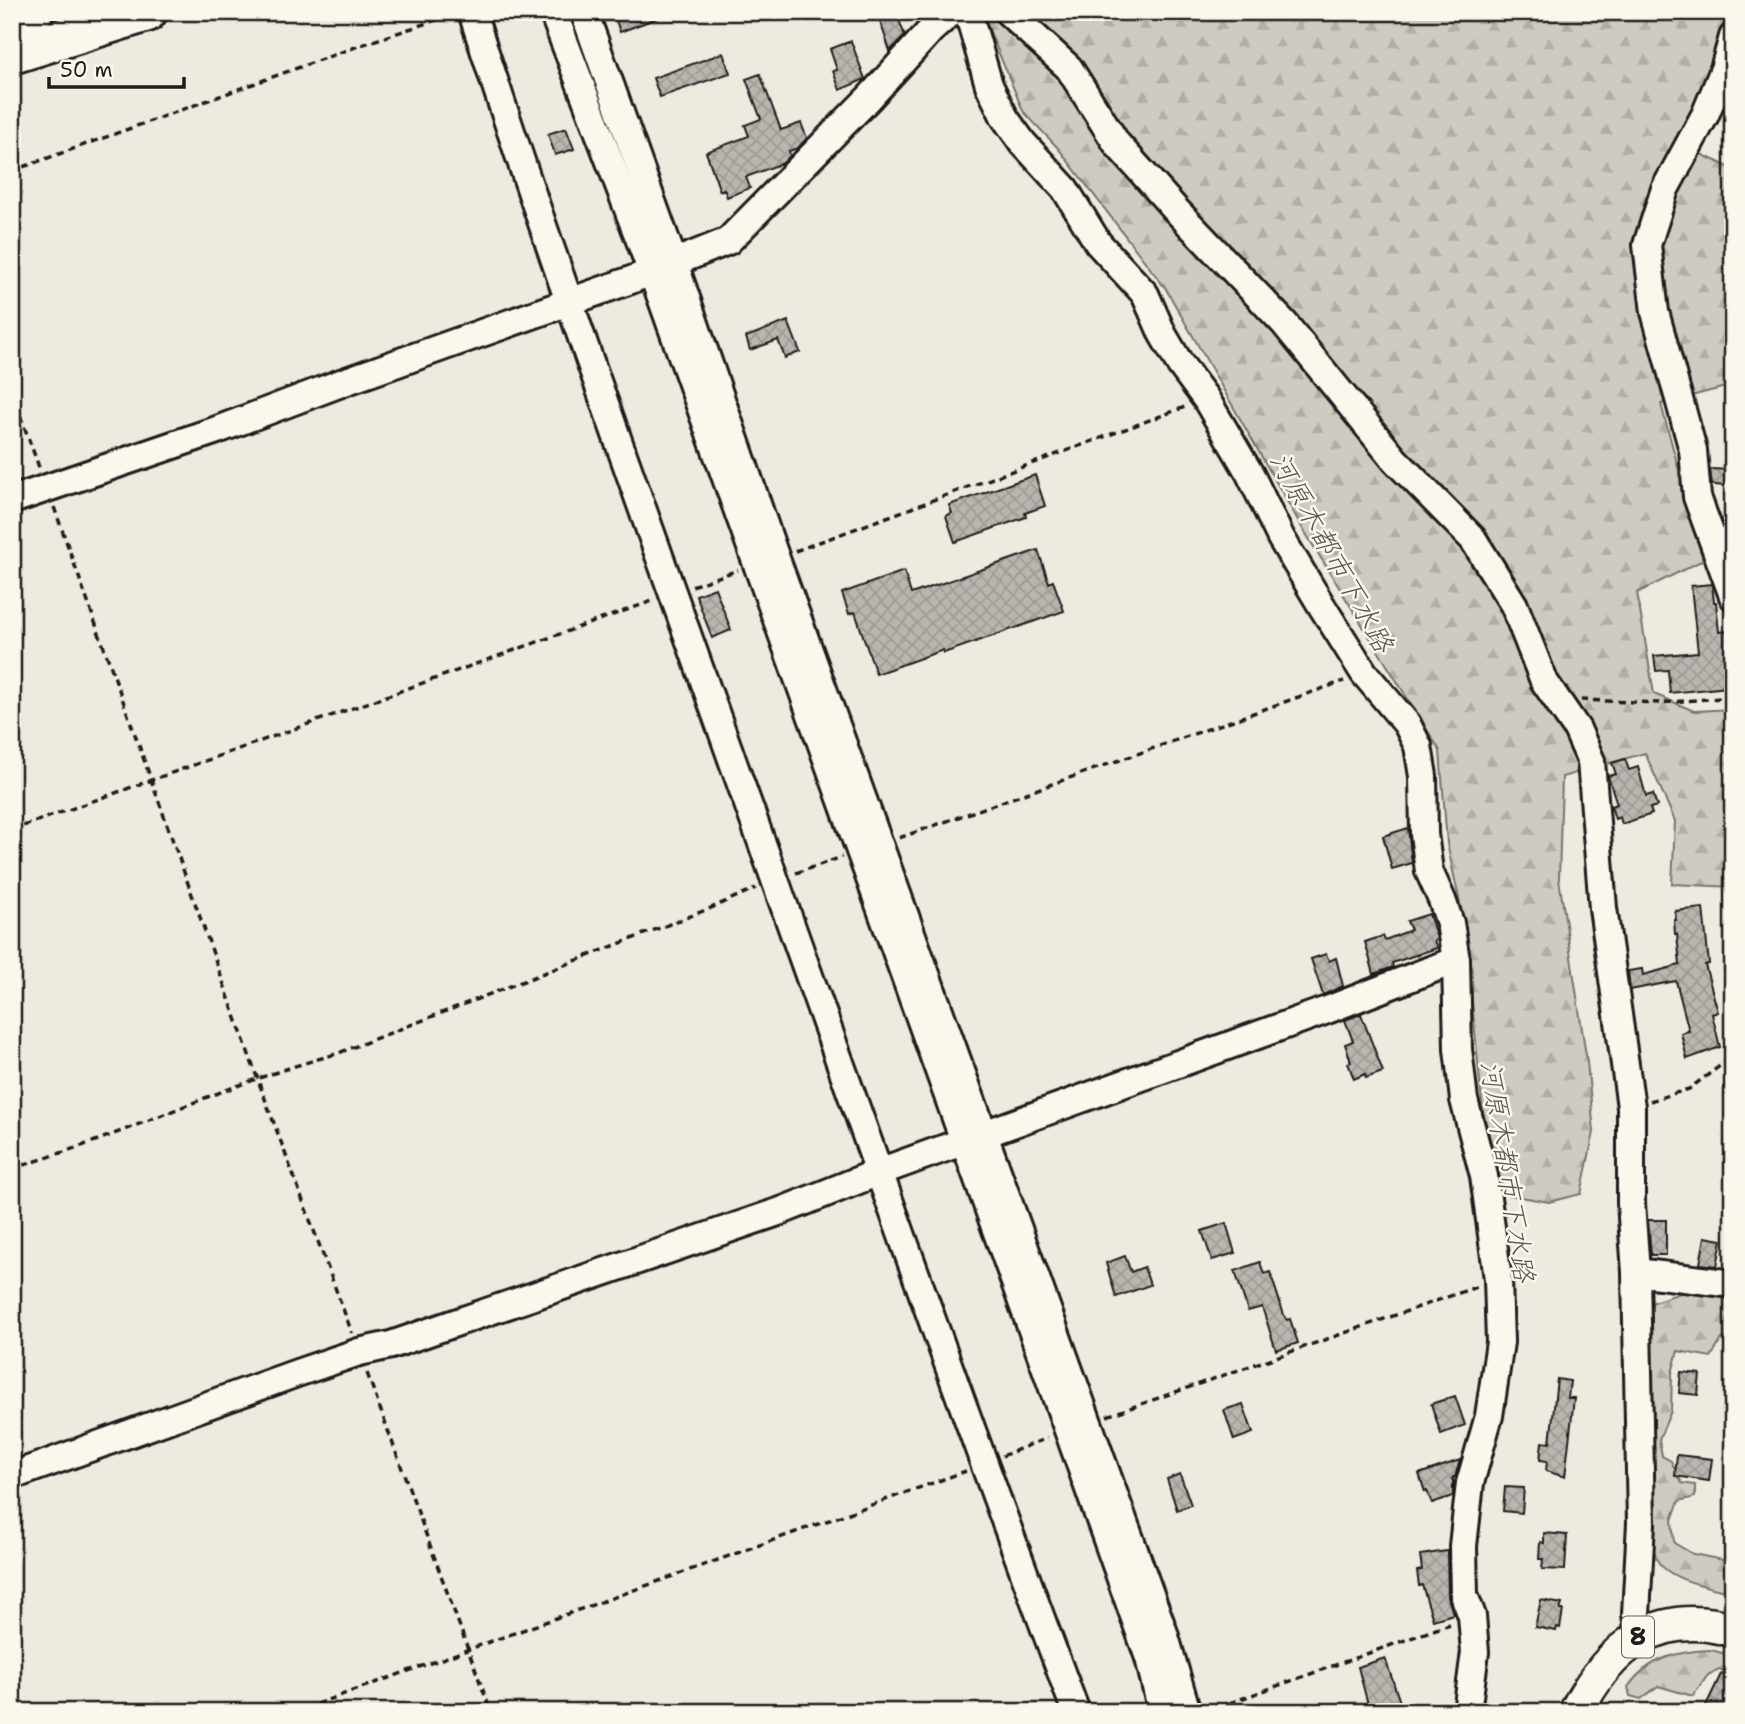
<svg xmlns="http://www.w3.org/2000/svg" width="1745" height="1724" font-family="'Shantell Sans','Klee One',sans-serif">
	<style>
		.forest { fill: url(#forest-firs); stroke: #75746f; stroke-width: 2 }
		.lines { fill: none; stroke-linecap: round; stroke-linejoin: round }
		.stream { stroke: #6f6d69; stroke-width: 5 }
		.building { fill: url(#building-cross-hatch); stroke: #1c1c1c; stroke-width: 2 }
		.minor-casing { stroke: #1c1c1c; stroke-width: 32 }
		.major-casing { stroke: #1c1c1c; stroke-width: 38 }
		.highway-casing { stroke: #1c1c1c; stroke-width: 44 }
		.path { stroke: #1c1c1c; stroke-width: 3.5; stroke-dasharray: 7 5; stroke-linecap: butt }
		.minor { stroke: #fbf7ec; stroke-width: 26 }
		.major { stroke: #fbf7ec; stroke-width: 33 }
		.highway { stroke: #fbf7ec; stroke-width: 38 }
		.labels { text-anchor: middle; stroke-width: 5; stroke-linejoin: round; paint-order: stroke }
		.shield { fill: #fbf7ec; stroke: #5f5e5a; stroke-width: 2 }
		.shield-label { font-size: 24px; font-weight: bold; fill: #1c1c1c }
		.water-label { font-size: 28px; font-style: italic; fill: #5a5956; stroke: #fbf7ec }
	</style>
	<defs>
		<pattern id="forest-firs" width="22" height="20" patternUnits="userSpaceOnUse" patternTransform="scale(1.75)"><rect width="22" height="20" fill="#ceccc2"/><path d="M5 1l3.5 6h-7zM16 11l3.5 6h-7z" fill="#b0afa6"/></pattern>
		<pattern id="building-cross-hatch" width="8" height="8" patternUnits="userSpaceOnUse" patternTransform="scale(1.75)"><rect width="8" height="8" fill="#b9b6af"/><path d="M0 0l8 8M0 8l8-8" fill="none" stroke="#9e9c96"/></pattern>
	</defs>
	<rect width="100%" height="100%" fill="#eeeadf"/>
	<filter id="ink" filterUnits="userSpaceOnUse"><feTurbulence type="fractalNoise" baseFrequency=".0143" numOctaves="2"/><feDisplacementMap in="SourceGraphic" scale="14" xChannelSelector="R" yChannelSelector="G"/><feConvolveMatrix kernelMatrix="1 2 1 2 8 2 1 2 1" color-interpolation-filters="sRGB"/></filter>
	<g filter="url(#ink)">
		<g class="forest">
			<polygon points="990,12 1728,12 1704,92 1675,142 1733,169 1733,385 1661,404 1703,560 1637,593 1654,694 1694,711 1733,709 1733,887 1672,884 1675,821 1645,753 1562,777 1559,879 1587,1062 1594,1132 1581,1194 1549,1202 1504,1194 1483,1112 1464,922 1447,843 1440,751 1303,529 1166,289 1058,148 1023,111 985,20"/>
			<path d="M 1686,1291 L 1733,1293 L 1733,1338 L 1722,1339 L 1711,1357 L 1678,1351 L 1672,1373 L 1671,1411 L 1659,1439 L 1662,1456 L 1671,1461 L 1682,1483 L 1695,1485 L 1695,1497 L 1679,1501 L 1672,1520 L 1674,1543 L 1693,1554 L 1733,1562 L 1733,1593 C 1711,1587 1664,1580 1656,1557 C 1652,1547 1652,1534 1651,1524 L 1648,1304 Z"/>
			<path d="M 1711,1650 L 1733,1656 L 1733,1674 L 1719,1669 L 1708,1675 L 1693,1696 L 1658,1686 L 1641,1699 L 1630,1696 L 1628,1687 C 1648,1658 1678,1651 1711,1650 Z"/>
		</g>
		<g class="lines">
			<polyline class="stream" points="1223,402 1243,436"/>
		</g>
		<g class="building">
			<polygon points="613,12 668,12 668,14 620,32"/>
			<polygon points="877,12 896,12 905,36 890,51"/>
			<polygon points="851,41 865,79 840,90 833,71 837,70 830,49"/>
			<polygon points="723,53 730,73 660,97 653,78"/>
			<polygon points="760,74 781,130 801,123 807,138 798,148 789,151 790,156 783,163 746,177 750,188 727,197 724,189 720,191 706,152 749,136 745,125 761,119 746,79"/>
			<polygon points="566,128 574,149 555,155 548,134"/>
			<polygon points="788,321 800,352 785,358 778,340 750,350 746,337"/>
			<polygon points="1710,469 1733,470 1733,486 1712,485"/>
			<polygon points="1035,475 1045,506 1025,513 1026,517 955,542 946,516 952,513 949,505"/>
			<polygon points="1038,550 1049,583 1053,581 1064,611 944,653 943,650 876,674 855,612 849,614 842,593 904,571 911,594"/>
			<polygon points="1712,584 1714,602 1716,602 1719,632 1730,631 1733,657 1726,658 1728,687 1670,693 1668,670 1656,671 1654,656 1698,652 1691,586"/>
			<polygon points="715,588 731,630 712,638 696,595"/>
			<polygon points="1625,759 1629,770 1638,767 1646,796 1653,794 1657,806 1650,808 1652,814 1622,824 1620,817 1615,819 1611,806 1617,804 1608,776 1616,774 1612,763"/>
			<polygon points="1408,828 1412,863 1392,869 1383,836"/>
			<polygon points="1703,908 1709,964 1705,965 1718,1012 1712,1014 1720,1047 1687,1059 1681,1033 1689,1031 1676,981 1630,990 1628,971 1642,969 1643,975 1680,965 1677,934 1675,934 1674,920 1676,920 1675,911"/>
			<polygon points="1429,914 1436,935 1437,939 1434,940 1437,948 1392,963 1393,967 1374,974 1365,942 1383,936 1385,940 1411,930 1407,921"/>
			<polygon points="1326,954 1329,961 1336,958 1343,986 1323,995 1311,959"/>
			<polygon points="1361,1014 1383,1072 1366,1078 1365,1074 1354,1079 1348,1063 1351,1062 1345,1044 1353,1041 1345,1020"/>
			<polygon points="1648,1220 1666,1220 1666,1255 1651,1255"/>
			<polygon points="1226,1223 1235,1253 1212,1260 1202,1231"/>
			<polygon points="1705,1237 1722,1240 1717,1266 1700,1264"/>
			<polygon points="1125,1256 1131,1272 1144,1267 1150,1285 1116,1297 1106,1263"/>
			<polygon points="1260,1262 1264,1274 1270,1272 1284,1315 1287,1320 1290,1319 1298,1343 1276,1350 1262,1307 1248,1311 1235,1271"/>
			<polygon points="1681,1372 1700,1374 1698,1395 1679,1393"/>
			<polygon points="1557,1379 1570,1381 1568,1398 1574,1398 1565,1477 1546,1471 1547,1461 1540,1460 1542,1442 1550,1443"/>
			<polygon points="1455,1396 1465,1425 1441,1434 1431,1404"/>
			<polygon points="1243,1404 1253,1433 1234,1440 1224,1410"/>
			<polygon points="1677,1455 1712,1459 1709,1481 1675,1476"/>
			<polygon points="1460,1460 1455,1477 1453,1477 1453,1496 1432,1503 1427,1491 1425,1492 1419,1474"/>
			<polygon points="1180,1474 1191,1505 1177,1510 1167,1479"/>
			<polygon points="1505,1487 1524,1488 1522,1513 1503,1511"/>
			<polygon points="1544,1533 1567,1535 1565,1570 1542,1569 1543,1559 1539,1559 1540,1542 1544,1543"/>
			<polygon points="1447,1551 1448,1597 1453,1614 1433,1620 1422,1585 1419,1586 1417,1571 1422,1570 1420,1555"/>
			<polygon points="1541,1600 1562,1604 1560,1610 1563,1610 1560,1628 1557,1627 1556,1631 1535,1627"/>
			<polygon points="1385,1658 1400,1702 1370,1712 1358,1667"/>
			<polygon points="1721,1674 1733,1679 1733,1712 1703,1712"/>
		</g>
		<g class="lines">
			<defs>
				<g id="minor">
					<path d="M 472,12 C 553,265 645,515 734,765 C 847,1081 958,1398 1076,1712"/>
					<polyline points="553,12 652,272 1068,1430 1149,1658 1162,1712"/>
					<polyline points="584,12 674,263 775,556 1164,1633 1187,1712"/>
					<polyline points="968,12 989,85 1005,118 1023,143 1065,189 1098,243 1145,294 1163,335 1180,364 1206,399 1250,474 1281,538 1323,608 1364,673 1407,724 1418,746 1423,776 1424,834 1429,871 1442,900 1450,923 1456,960 1458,1049 1464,1100 1484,1176 1498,1279 1500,1342 1489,1416 1470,1483 1463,1546 1464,1595 1472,1616 1475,1652 1467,1712"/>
					<polyline points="1008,12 1069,68 1117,144 1175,209 1284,323 1395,460 1473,539 1514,605 1544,681 1577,729 1591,761 1603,908 1631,1107 1631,1203 1636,1272 1641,1523 1636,1614 1639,1636"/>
					<polyline points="1733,37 1724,69 1705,115 1665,189 1647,245 1655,312 1693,450 1697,497 1733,596"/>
					<polyline points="12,500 217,430 341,383 631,280 728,241 869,98 931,30 951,12"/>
					<polyline points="1636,1272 1733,1284"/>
					<polyline points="12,1476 297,1373 359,1352 391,1345 781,1211 879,1172 1327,1010 1456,960"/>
				</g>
				<path id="major" d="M 1576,1712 C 1609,1647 1658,1607 1733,1630"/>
				<g id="highway">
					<polyline points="12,20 33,12"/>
					<polyline points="12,54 147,12"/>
				</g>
			</defs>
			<use href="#minor" class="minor-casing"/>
			<use href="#major" class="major-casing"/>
			<use href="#highway" class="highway-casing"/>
			<g class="path">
				<polyline points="12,171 361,45 451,15"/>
				<polyline points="12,393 40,470"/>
				<polyline points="54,507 258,1080 352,1333"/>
				<polyline points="795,551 1185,407"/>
				<polyline points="692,586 738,570"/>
				<polyline points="1581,700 1659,703 1733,697"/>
				<polyline points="12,830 652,601"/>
				<polyline points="899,838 1344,681"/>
				<polyline points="796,873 842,857"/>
				<polyline points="1650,1101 1689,1089 1733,1056"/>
				<path d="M 12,1169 C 48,1157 84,1146 119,1132 C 190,1104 262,1074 336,1054 L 711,908 L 756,888"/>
				<polyline points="367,1373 491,1712"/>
				<polyline points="1107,1416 1476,1287"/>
				<polyline points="1002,1456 1047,1438"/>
				<polyline points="1207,1711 1450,1624"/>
				<polyline points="294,1712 966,1471"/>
			</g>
			<use href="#minor" class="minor"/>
			<use href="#major" class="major"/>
			<use href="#highway" class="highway"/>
		</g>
	</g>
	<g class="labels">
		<rect class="shield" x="1622" y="1616.5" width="32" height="41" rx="5"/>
		<g class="shield-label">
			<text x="1638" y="1645">8</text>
		</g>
		<g class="water-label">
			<text transform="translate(1332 552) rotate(61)" y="10">河原木都市下水路</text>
			<text transform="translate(1508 1171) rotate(81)" y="10">河原木都市下水路</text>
		</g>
	</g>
	<rect width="1745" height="1724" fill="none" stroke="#fbf7ec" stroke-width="42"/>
	<rect x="21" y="21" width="1703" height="1682" fill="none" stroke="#1c1c1c" stroke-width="2.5" filter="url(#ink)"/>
	<path d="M49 77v10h135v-10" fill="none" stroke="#1c1c1c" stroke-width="3.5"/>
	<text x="60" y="77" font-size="21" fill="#1c1c1c" stroke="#fbf7ec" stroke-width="5" paint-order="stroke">50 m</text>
</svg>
